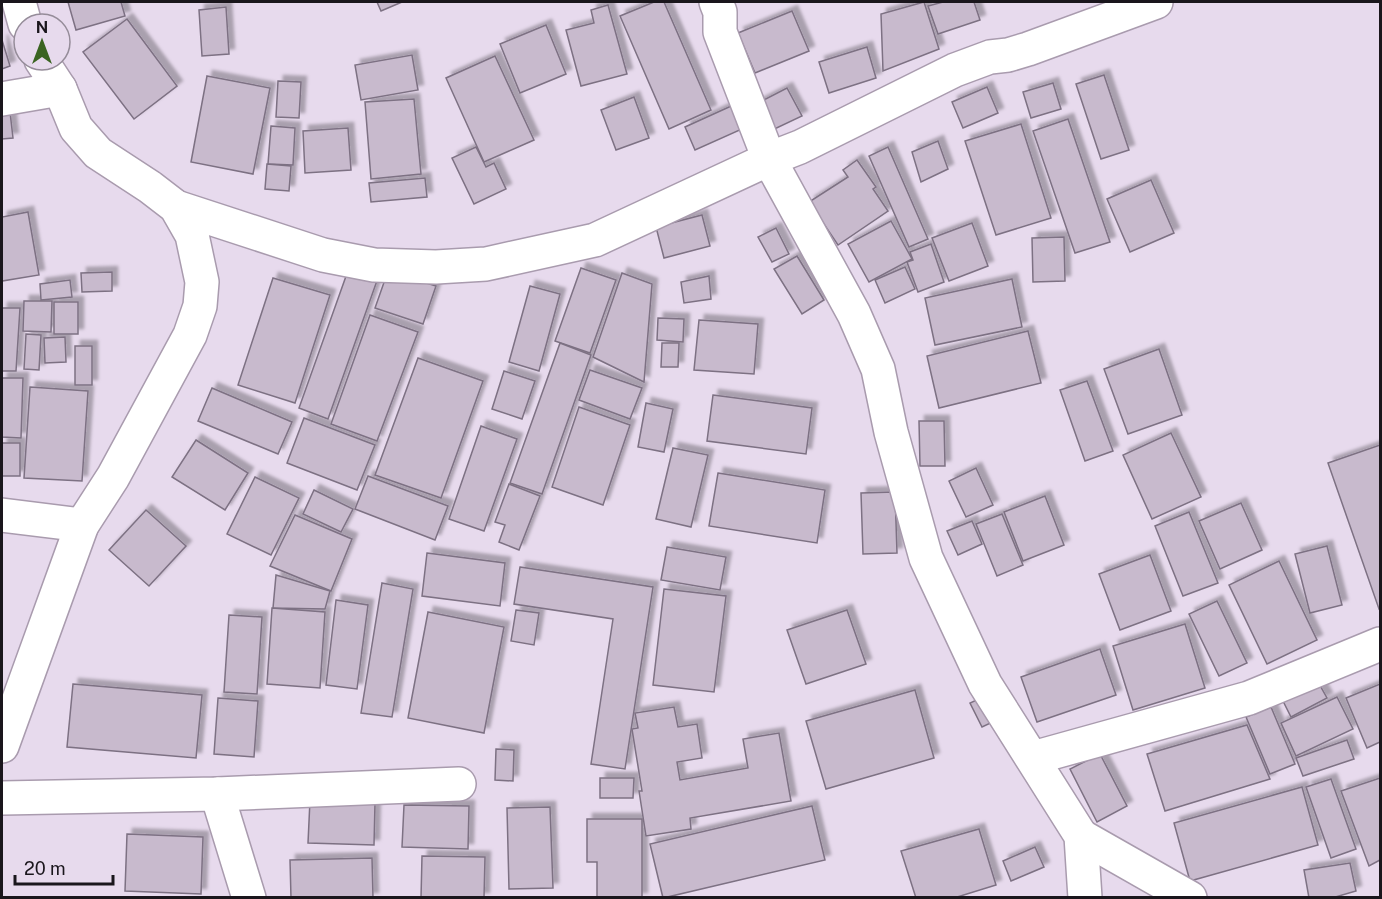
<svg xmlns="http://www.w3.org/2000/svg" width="1382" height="899" font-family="'Public Sans',sans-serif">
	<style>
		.building { fill: #c8bacd; stroke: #7d7183; stroke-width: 1.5; filter: url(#shadow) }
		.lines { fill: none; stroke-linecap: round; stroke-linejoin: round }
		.minor-casing { stroke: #a99bae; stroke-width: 36 }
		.minor { stroke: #fff; stroke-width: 33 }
	</style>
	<defs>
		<filter id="shadow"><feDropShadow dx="5.5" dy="-5.5" stdDeviation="1.5" flood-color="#0004"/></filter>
	</defs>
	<rect width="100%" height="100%" fill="#e7daed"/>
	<g class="building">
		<polygon points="68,2 121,2 125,16 76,30"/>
		<polygon points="377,2 402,2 381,11"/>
		<polygon points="654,2 664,2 711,110 669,129 620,16"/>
		<polygon points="924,2 939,49 883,71 881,14"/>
		<polygon points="943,2 974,2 980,20 938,34 928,6"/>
		<polygon points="608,5 627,74 581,86 566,30 594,23 591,10"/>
		<polygon points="226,7 229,54 202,56 199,10"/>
		<polygon points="792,11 809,51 755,73 738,33"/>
		<polygon points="127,19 177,86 134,119 83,52"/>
		<polygon points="546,25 566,74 520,93 500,44"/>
		<polygon points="2,40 10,66 2,69"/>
		<polygon points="867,47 876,78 829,93 819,62"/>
		<polygon points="412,55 418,90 361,100 355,65"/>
		<polygon points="495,56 534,140 484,162 446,78"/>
		<polygon points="1104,75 1129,150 1101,159 1076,84"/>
		<polygon points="207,76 270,88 253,174 191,162"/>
		<polygon points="278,81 301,82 299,118 276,117"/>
		<polygon points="1053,83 1061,109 1031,118 1023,92"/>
		<polygon points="987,87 998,113 963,128 952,102"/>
		<polygon points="787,88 802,116 766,133 752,106"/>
		<polygon points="634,97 649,138 616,150 601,110"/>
		<polygon points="414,99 421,174 371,179 365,102"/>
		<polygon points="740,102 751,125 695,150 685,127"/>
		<polygon points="10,112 13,138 2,139 2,113"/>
		<polygon points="1068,119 1110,242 1075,253 1033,131"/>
		<polygon points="1021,124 1051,218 996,235 965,141"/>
		<polygon points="271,126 295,128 293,165 268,164"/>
		<polygon points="348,128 351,170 305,173 303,131"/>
		<polygon points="938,141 948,169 921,182 912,152"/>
		<polygon points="476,147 486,167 494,163 506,189 474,204 452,158"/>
		<polygon points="888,147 928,239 909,247 869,156"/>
		<polygon points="857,160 876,187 873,189 888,211 838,245 809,202 848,177 843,170"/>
		<polygon points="267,164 291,166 289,191 265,189"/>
		<polygon points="425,178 427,197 371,202 369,183"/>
		<polygon points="1151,180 1174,233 1130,252 1107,199"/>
		<polygon points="28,212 39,275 2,281 2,217"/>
		<polygon points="702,215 710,246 664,258 656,227"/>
		<polygon points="891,221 912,259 869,282 848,244"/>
		<polygon points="972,223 988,266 949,281 932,238"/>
		<polygon points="776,228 789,254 772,262 758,237"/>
		<polygon points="1064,237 1065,281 1033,282 1032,238"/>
		<polygon points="931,244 944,282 918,292 907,262 913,260 910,252"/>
		<polygon points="797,256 824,300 802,314 774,269"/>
		<polygon points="350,265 379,275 328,419 299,408"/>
		<polygon points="905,267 915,289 885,303 875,280"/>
		<polygon points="581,268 616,280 590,353 555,341"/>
		<polygon points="388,271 436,286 423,324 375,308"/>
		<polygon points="112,272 112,291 82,292 81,273"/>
		<polygon points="622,273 652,284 644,382 593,357"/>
		<polygon points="709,276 711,299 684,303 681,282"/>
		<polygon points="273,278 330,295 295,403 238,385"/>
		<polygon points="1012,279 1022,327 935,345 925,298"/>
		<polygon points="70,280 72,297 41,300 40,284"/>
		<polygon points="530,286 560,294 539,371 509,362"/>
		<polygon points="24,301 52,301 51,332 23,331"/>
		<rect x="54" y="302" width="24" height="32"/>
		<polygon points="2,308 20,308 16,371 2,371"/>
		<polygon points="370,315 418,332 377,441 331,424"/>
		<polygon points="658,318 684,319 683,342 657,340"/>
		<polygon points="699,320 758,324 754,374 694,370"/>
		<polygon points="1028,331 1041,383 939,408 927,356"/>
		<polygon points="26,334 41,335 39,370 24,369"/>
		<polygon points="65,337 66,362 45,363 44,338"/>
		<polygon points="560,343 591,355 542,494 510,483"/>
		<polygon points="662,343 679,343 678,367 661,367"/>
		<rect x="75" y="346" width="17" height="39"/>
		<polygon points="1159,349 1182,415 1128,434 1104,369"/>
		<polygon points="418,358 483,381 441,498 375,475"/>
		<polygon points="590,370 642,388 630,419 579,400"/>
		<polygon points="504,371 535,381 522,419 492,409"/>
		<polygon points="2,378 23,378 21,438 2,437"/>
		<polygon points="1087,381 1113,451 1085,461 1060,390"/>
		<polygon points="30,387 88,391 82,481 24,478"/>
		<polygon points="212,388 292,422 278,454 198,421"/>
		<polygon points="713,395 812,408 806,454 707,441"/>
		<polygon points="646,403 673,409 664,452 638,447"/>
		<polygon points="579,407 630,425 603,505 552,487"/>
		<polygon points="304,418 375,445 357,490 287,463"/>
		<polygon points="919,421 944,421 945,466 920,466"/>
		<polygon points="481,426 517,439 484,531 449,519"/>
		<polygon points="1171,433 1201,497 1152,519 1123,455"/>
		<polygon points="196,440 248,473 225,510 172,477"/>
		<rect x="2" y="443" width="18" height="33"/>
		<polygon points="1380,445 1380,608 1379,609 1328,463"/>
		<polygon points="673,448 708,455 691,527 656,519"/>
		<polygon points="976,468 993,505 966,517 949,481"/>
		<polygon points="718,473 825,490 817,543 709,526"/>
		<polygon points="368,476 448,506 435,540 355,509"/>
		<polygon points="255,477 299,498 271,555 227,534"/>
		<polygon points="509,484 540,496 519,550 499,542 505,525 495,522"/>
		<polygon points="314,490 353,509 341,532 303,514"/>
		<polygon points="895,492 897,553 863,554 861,493"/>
		<polygon points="1045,496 1064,545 1023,561 1004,512"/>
		<polygon points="1241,503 1262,550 1220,569 1199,521"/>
		<polygon points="146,510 186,546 149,586 109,550"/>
		<polygon points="1189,512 1218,583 1183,596 1155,526"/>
		<polygon points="1002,514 1023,565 997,576 976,524"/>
		<polygon points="295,515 352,539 331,591 270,566"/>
		<polygon points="972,521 982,544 958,555 947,531"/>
		<polygon points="1327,546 1342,605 1310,613 1295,554"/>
		<polygon points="667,547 726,557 720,590 661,580"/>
		<polygon points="427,553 505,563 500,606 422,596"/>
		<polygon points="1150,555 1171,611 1120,630 1099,574"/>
		<polygon points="1279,561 1317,640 1267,664 1229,585"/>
		<polygon points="520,567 653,587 625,769 591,764 613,619 514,604"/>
		<polygon points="276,575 330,591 325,609 273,608"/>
		<polygon points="382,583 413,589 392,717 361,713"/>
		<polygon points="664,589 726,596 714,692 653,685"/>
		<polygon points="336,600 368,605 357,689 326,685"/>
		<polygon points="1217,601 1247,663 1219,676 1189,614"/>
		<polygon points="272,608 325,612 320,688 267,684"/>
		<polygon points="516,610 539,613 534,645 511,641"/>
		<polygon points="847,610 866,664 806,684 787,630"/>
		<polygon points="428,612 504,627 484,733 408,718"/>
		<polygon points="229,615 262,617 257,694 224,692"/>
		<polygon points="1185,624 1205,688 1133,710 1113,646"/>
		<polygon points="1100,649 1116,695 1037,722 1021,677"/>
		<polygon points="1318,682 1327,698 1291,717 1283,701"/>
		<polygon points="73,684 202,695 196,758 67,747"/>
		<polygon points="1380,684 1380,742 1367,748 1346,698"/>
		<polygon points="915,690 934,758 826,789 806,721"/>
		<polygon points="983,697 995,721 982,727 970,703"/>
		<polygon points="1337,697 1353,729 1296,756 1281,723"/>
		<polygon points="218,698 258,701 254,757 214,754"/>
		<polygon points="674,707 678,727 697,724 702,758 677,762 680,780 748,768 743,739 779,733 791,801 690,818 691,829 646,836 639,791 642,791 632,729 638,728 635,713"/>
		<polygon points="1271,707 1295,764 1270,774 1246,717"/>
		<polygon points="1247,725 1270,779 1165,811 1147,754"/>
		<polygon points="1347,740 1354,759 1303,776 1296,758"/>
		<polygon points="496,749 514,750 513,781 495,780"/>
		<polygon points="1100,754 1127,806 1097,822 1070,769"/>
		<polygon points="600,778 634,778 633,798 600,798"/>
		<polygon points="1380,778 1380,860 1369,866 1341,791"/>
		<polygon points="1331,779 1356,849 1331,858 1306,787"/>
		<polygon points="1302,787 1318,845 1190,881 1174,823"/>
		<polygon points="310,800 375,803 374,845 308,843"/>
		<polygon points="404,805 469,806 468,849 402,847"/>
		<polygon points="812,806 825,860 663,898 650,844"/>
		<polygon points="550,807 553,888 509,889 507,808"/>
		<polygon points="587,819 642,819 642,898 597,898 597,862 587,862"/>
		<polygon points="979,829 996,885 954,898 916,898 901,851"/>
		<polygon points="127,834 203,837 201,894 125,891"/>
		<polygon points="1035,847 1044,867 1011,881 1003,861"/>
		<polygon points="422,856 485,857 484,898 421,898"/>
		<polygon points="372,858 373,898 291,898 290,860"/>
		<polygon points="1350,863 1356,891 1332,898 1309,898 1304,870"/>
	</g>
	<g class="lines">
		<defs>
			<g id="minor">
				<polyline points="19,2 25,24"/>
				<polyline points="716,2 720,12 720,32 769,159 854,314 878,369 891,432 926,558 985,684 1081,836 1085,898"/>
				<polyline points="2,99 60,89"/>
				<polyline points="176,207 323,255 374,265 436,267 486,264 595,240 769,159 800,147 955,70 990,57 1008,55 1028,49 1156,2"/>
				<polyline points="2,515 82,525"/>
				<polyline points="2,746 82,525 113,477 190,335 200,306 202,282 192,235 176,207 150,187 98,153 76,128 60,89 41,60"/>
				<polyline points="1033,758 1249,698 1380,644"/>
				<polyline points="217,794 249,898"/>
				<polyline points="2,798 217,794 459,784"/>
				<polyline points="1081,836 1190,898"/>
			</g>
		</defs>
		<use href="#minor" class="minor-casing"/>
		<use href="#minor" class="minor"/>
	</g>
	<rect width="1382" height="899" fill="none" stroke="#1a161c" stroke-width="6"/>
	<g transform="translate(42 42)"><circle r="28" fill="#e7daed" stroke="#958c99" stroke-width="1.5"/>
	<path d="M0-4.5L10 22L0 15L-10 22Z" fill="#3a6421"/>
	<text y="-9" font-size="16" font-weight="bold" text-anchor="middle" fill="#1a161c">N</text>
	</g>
	<path d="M15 875v9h98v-9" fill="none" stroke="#1a161c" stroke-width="3"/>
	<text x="24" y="875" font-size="18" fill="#1a161c" stroke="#e7daed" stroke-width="4.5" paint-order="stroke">20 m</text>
</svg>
